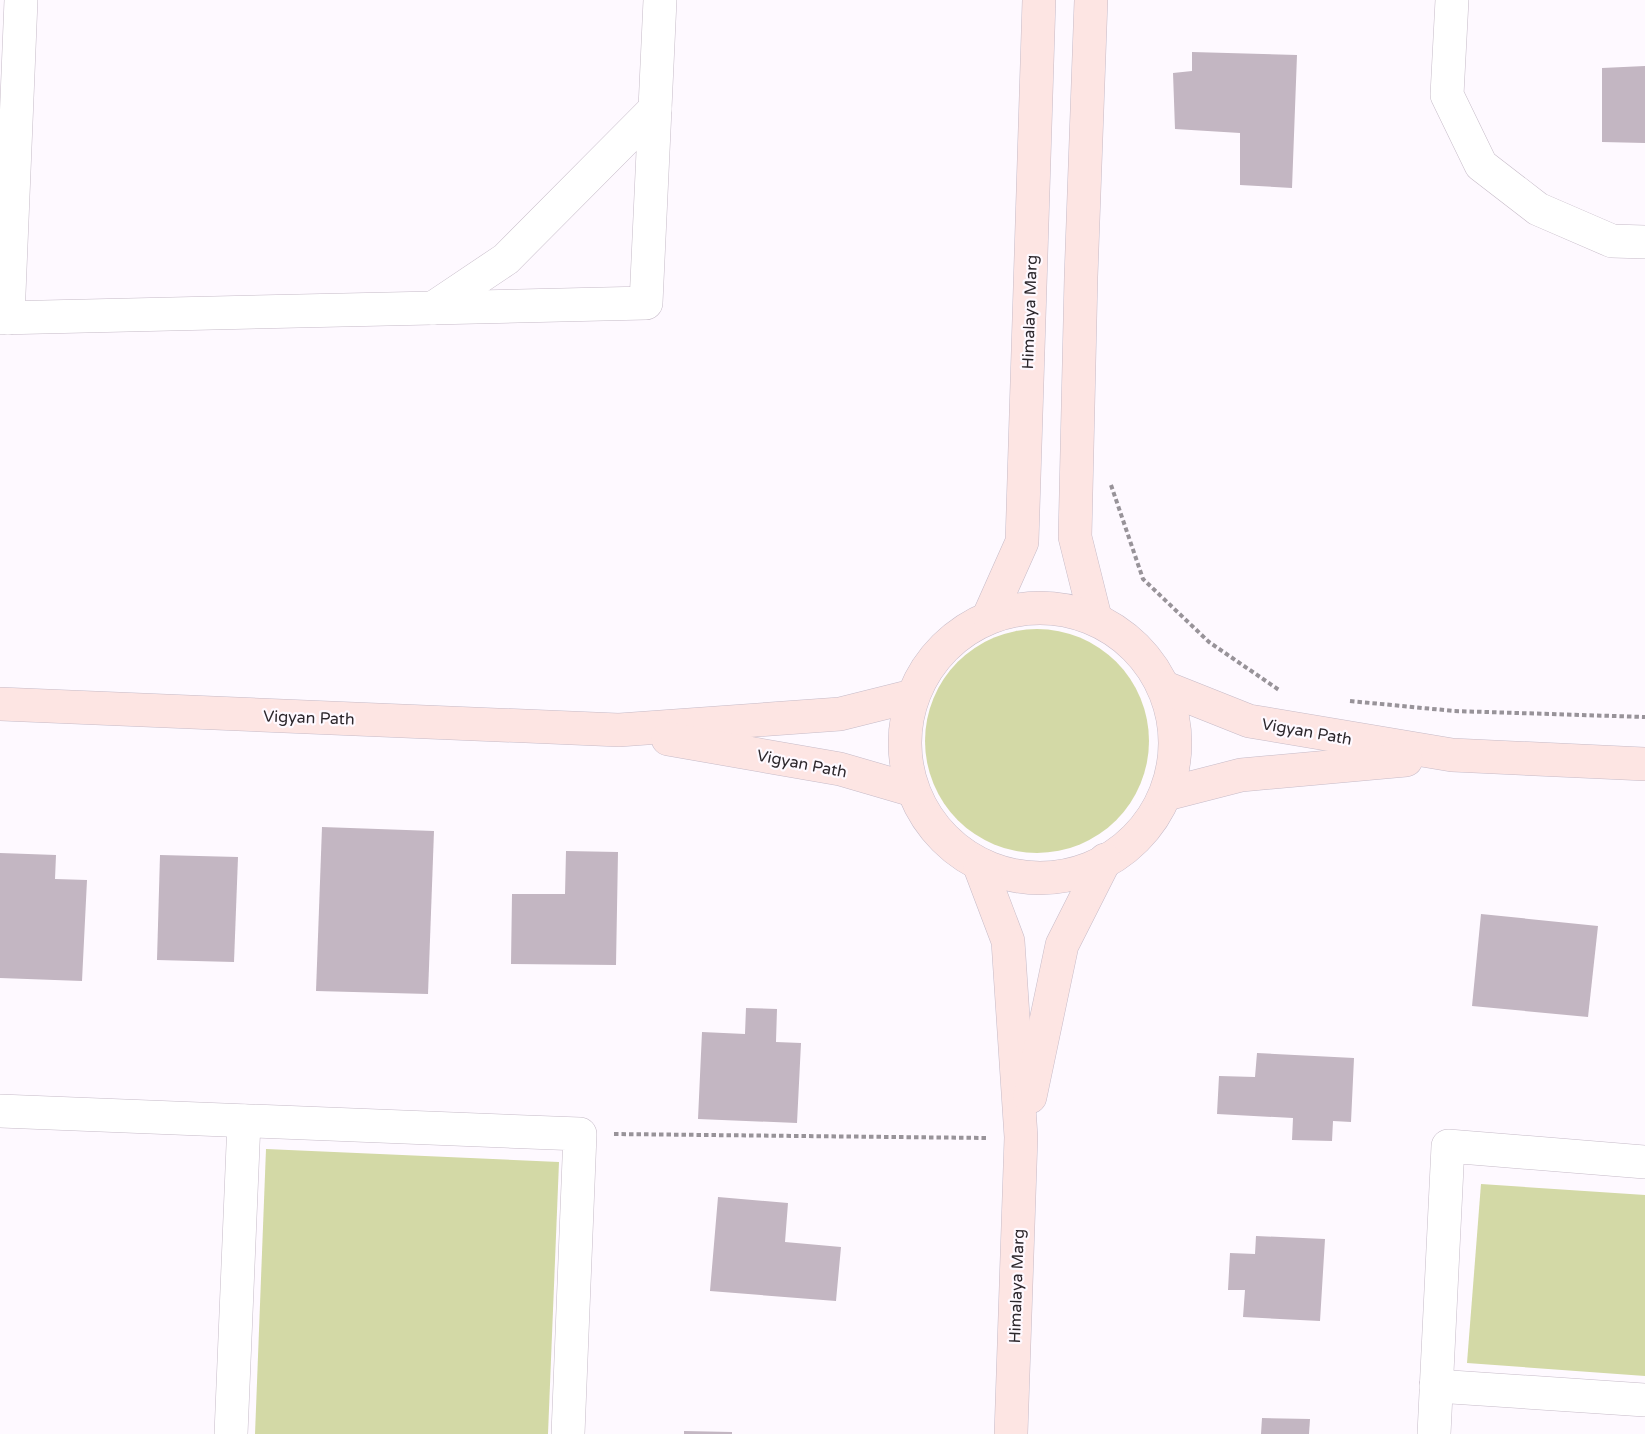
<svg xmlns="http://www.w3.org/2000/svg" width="1645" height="1434" font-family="'Varela Round',sans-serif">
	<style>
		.green { fill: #d3d9a6 }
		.building { fill: #c3b6c2 }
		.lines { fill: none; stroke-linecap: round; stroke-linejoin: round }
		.street-casing { stroke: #c6bbc8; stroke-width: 34 }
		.secondary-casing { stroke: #c6bbc8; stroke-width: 34 }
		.path { stroke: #989399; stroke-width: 4; stroke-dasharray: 4.5 3; stroke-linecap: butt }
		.street { stroke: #fff; stroke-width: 33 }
		.secondary { stroke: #fde5e3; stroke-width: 33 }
		.labels { text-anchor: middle; stroke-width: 4.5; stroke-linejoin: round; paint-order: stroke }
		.street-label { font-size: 16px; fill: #2c272c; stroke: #fef9ff }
	</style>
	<rect width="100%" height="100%" fill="#fef9ff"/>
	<g class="green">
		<circle cx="1037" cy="741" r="112"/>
		<polygon points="266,1149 559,1162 548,1434 255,1434"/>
		<polygon points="1481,1184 1645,1195 1645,1376 1467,1363"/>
	</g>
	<g class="building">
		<polygon points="1192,52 1297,55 1292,188 1240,185 1240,133 1175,129 1173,73 1192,71"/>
		<polygon points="1645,66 1645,143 1602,142 1602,68"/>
		<polygon points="322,827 434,831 428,994 316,991"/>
		<polygon points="566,851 618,852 616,965 511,964 512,894 565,894"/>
		<polygon points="0,853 56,855 55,879 87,880 82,981 0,978"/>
		<polygon points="160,855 238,857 234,962 157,960"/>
		<polygon points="1481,914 1598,926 1588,1017 1472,1006"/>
		<polygon points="746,1008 777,1009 776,1042 801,1043 797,1123 698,1119 702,1032 745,1034"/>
		<polygon points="1257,1053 1354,1058 1351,1122 1333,1121 1332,1141 1292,1140 1293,1118 1217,1114 1219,1076 1255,1077"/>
		<polygon points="718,1197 788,1203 785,1242 841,1247 836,1301 710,1291"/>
		<polygon points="1256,1236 1325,1239 1320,1321 1243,1317 1245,1290 1228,1290 1230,1253 1255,1254"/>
		<polygon points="1262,1418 1310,1419 1309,1434 1261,1434"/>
		<polygon points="684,1431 732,1432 732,1434 684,1434"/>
	</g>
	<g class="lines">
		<defs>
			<g id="street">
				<polyline points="1452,0 1447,95 1481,165 1538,209 1612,241 1645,242"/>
				<polyline points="433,308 506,259 655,109"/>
				<polyline points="0,318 646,303 660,0"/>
				<polyline points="8,318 21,0"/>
				<polyline points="0,1111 580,1134 568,1434"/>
				<polyline points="1436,1386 1645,1400"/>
				<polyline points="231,1434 244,1121"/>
				<polyline points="1434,1434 1448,1146 1645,1162"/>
			</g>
			<g id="secondary">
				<polyline points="1091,0 1081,277 1075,537 1095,617"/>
				<circle cx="1040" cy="743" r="135"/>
				<polyline points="989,616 1022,542 1039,0"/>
				<polyline points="1166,688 1249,721 1452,755 1645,764"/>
				<polyline points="0,704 619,730 840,714 912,696"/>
				<polyline points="668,739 840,769 912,790"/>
				<polyline points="1167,794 1241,775 1406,760"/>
				<polyline points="980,867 1008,941 1021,1137 1011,1434"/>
				<polyline points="1030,1097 1062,945 1105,860"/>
			</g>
		</defs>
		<use href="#street" class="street-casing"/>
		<use href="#secondary" class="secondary-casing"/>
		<g class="path">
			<polyline points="1111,485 1143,579 1209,642 1279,690"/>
			<polyline points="1350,701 1454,711 1645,717"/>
			<polyline points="614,1134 987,1138"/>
		</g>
		<use href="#street" class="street"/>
		<use href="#secondary" class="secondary"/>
	</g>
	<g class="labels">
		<g class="street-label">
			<text transform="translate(1029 312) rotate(-88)" y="6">Himalaya Marg</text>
			<text transform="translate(309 717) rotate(2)" y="6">Vigyan Path</text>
			<text transform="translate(1307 731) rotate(10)" y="6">Vigyan Path</text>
			<text transform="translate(802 763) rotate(11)" y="6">Vigyan Path</text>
			<text transform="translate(1016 1286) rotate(-88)" y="6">Himalaya Marg</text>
		</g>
	</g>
</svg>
